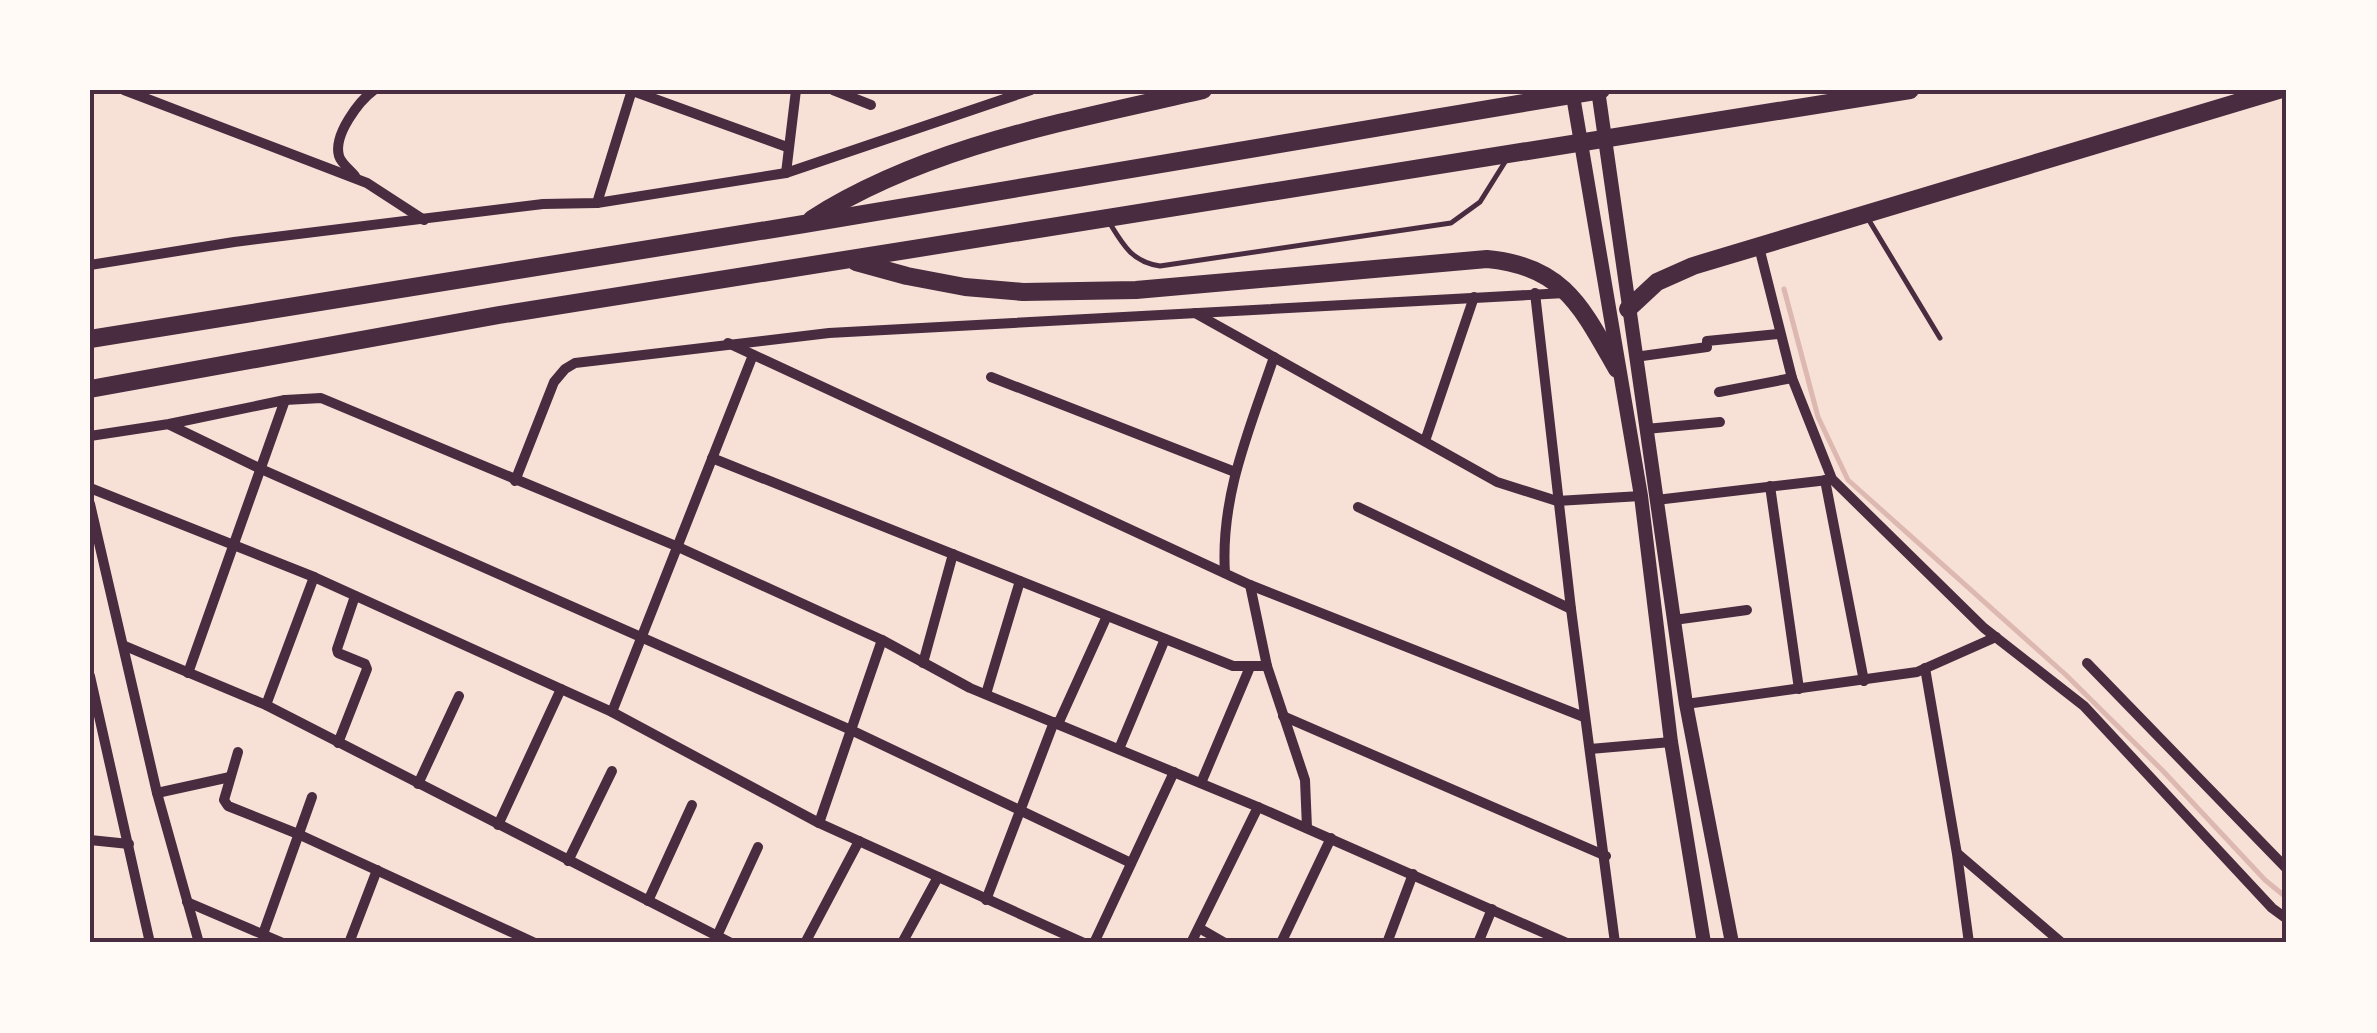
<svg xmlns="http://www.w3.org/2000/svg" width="2377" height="1033" font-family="Montserrat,sans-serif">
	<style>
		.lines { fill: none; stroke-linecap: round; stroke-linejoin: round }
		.stream { stroke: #dcb8b0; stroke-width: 5 }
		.service { stroke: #4a2c40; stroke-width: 5 }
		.minor { stroke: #4a2c40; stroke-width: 10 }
		.secondary { stroke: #4a2c40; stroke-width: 14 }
		.motorway { stroke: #4a2c40; stroke-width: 18 }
		.neatline { fill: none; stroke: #4a2c40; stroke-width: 4 }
	</style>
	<rect width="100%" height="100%" fill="#f7e1d7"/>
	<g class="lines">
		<polyline class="stream" points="1784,289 1818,417 1848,480 2066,675 2163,771 2265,880 2287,898"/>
		<g class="service">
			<polyline points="1867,217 1940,338"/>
			<path d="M 1109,222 C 1123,245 1132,262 1160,266 L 1451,223 L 1480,202 L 1505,162"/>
		</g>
		<g class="minor">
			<polyline points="124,90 367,183 424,220"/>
			<polyline points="630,90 787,147"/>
			<polyline points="833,90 871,105"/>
			<polyline points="786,173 796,90"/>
			<path d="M 355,176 C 350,170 341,163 339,156 C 333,135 359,101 374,90"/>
			<polyline points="597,203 632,90"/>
			<polyline points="1759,247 1792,378 1832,479 1984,628 2084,706 2272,908 2287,919"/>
			<polyline points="90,265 234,242 543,204 597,203 786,173 1031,90"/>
			<polyline points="1535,293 1571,609 1615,943"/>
			<polyline points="1195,313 1497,482 1557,501 1641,496"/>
			<polyline points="728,343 1250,585 1584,717"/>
			<polyline points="1635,357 1707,347 1707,341 1778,334"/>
			<polyline points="991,377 1235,472"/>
			<polyline points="1719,392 1792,378"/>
			<polyline points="170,425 261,469 851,730 1131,863"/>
			<polyline points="1646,429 1720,422"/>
			<polyline points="90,436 169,424 285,400 321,398 676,546 882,640 970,688 1258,807 1567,943"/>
			<polyline points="1425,441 1474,297"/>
			<polyline points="712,458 1233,666 1267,666"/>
			<polyline points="1825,480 1864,681"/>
			<polyline points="515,481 554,382 565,369 575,363 829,333 1565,293"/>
			<polyline points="1770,486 1799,689"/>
			<polyline points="90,488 314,577 561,689 612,712 819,823 1084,943"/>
			<polyline points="1656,500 1828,480"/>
			<polyline points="90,504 157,793 199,943"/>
			<polyline points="1358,507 1571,609"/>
			<path d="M 1225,573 C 1220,496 1250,428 1274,357"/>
			<polyline points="1250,585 1267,666 1305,780 1307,828"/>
			<polyline points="1674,620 1747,610"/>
			<polyline points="125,646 266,705 731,943"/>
			<polyline points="923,663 953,554"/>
			<polyline points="2087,663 2287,869"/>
			<polyline points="1925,668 1957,854 1969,943"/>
			<polyline points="188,673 285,400"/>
			<polyline points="90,676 150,943"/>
			<polyline points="986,694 1020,581"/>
			<polyline points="1686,704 1917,672 1996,637"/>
			<polyline points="266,705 314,577"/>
			<polyline points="612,712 753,355"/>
			<polyline points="1283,716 1606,856"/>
			<polyline points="1058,724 1107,616"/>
			<polyline points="338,743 367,669 365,664 338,653 337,649 355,596"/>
			<polyline points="1119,749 1165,639"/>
			<polyline points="1590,749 1671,742"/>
			<polyline points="238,752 224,800 228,806 298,834 535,943"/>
			<polyline points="1201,783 1250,667"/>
			<polyline points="418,784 459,696"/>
			<polyline points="157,793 230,777"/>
			<polyline points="819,823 882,640"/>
			<polyline points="498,825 561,689"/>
			<polyline points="90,840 129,844"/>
			<polyline points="1958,854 2062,943"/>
			<polyline points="568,861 612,771"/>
			<polyline points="986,900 1054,722"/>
			<polyline points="648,901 692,805"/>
			<polyline points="187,902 283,943"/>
			<polyline points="1199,928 1225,943"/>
			<polyline points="263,934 312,797"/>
			<polyline points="717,936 758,847"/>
			<polyline points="349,943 377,870"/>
			<polyline points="805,943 859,841"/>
			<polyline points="902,943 938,877"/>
			<polyline points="1094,943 1174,772"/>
			<polyline points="1191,943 1258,807"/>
			<polyline points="1281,943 1331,838"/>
			<polyline points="1387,943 1413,874"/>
			<polyline points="1478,943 1492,909"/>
		</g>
		<g class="secondary">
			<polyline points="1572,90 1641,496 1671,742 1704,943"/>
			<polyline points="1598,90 1686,704 1732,943"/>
		</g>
		<g class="motorway">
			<path d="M 812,219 C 928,145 1070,121 1203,90"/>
			<path d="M 856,262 L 907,276 L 965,287 L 1023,292 L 1136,290 L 1487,259 C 1564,266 1582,308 1617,369"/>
			<polyline points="1628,309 1657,282 1693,266 2279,90"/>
			<polyline points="90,339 804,224 1601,90"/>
			<polyline points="90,389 499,315 1910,90"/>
		</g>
	</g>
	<rect width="2377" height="1033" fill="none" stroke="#fffaf5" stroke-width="185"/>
	<rect x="92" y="92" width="2192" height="848" class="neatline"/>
</svg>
